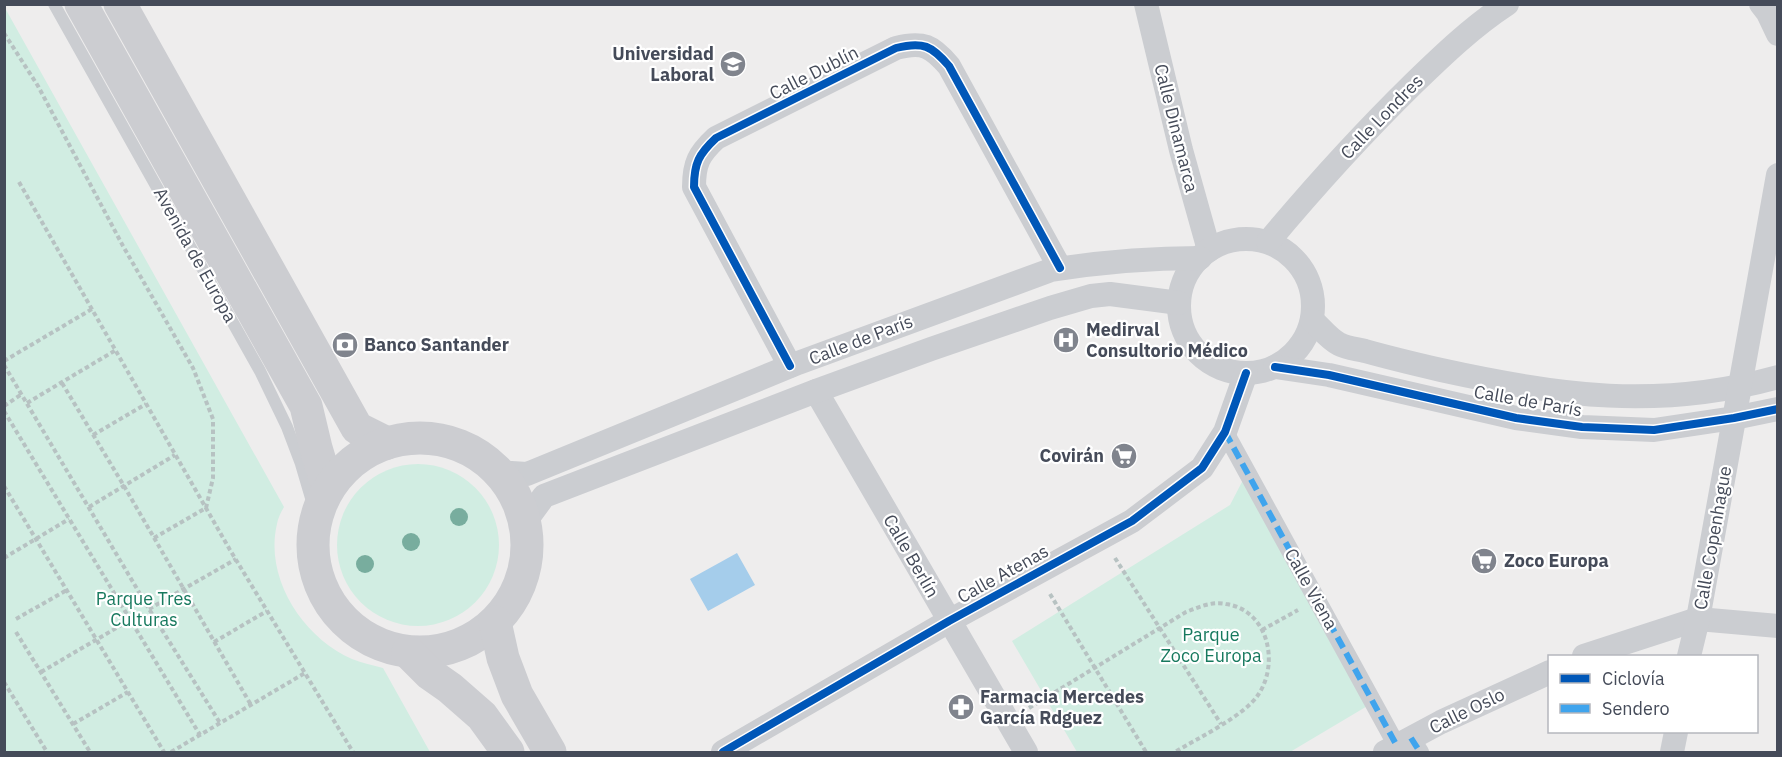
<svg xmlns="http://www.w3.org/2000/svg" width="1782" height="757" font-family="'IBM Plex Sans',sans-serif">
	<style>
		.green { fill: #d1ede2 }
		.water { fill: #a5cdeb }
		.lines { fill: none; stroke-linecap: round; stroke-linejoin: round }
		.path { stroke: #b7c2c2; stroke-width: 4; stroke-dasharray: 4.5 3; stroke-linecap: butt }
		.service { stroke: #cbcdd1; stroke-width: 12 }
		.pedestrian { stroke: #cbcdd1; stroke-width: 18 }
		.minor { stroke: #cbcdd1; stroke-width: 24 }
		.secondary { stroke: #cccdd1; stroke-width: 33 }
		.quiet { stroke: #3fa4ed; stroke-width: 6; stroke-dasharray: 12 6; stroke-linecap: butt }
		.cycleway-casing { stroke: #fff; stroke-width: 11 }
		.cycleway { stroke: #0057b8; stroke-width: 8 }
		.tree { fill: #78ad9e }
		.labels { text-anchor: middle; stroke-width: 4.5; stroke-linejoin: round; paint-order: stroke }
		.poi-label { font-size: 18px; font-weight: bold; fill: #454b59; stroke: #fff; text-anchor: start }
		.street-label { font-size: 18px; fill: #454b59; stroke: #fff }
		.park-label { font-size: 18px; fill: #17795e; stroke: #fff }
	</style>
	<rect width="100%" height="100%" fill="#eeeded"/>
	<g class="green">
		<path d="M 5,8 L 284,507 C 281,512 278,518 277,524 C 264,578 303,638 352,659 C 362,663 373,665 383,668 L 430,752 L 5,752 Z"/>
		<circle cx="418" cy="545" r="81"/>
		<polygon points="1243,480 1369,705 1290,752 1077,752 1012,641 1230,505"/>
	</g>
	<polygon class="water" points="737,553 755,585 708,611 690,579"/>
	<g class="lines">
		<g class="path">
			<polyline points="4,33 38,86 123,246 193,368 213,419 213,478 206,508 154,538"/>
			<polyline points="19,182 230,550 353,752"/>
			<polyline points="4,361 92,309"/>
			<polyline points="4,365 149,609 220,723"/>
			<polyline points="62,383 124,486 251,705"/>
			<polyline points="27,403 116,350"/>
			<polyline points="4,406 22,394"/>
			<polyline points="4,411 200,735"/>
			<polyline points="93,435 146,404"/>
			<polyline points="4,486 164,752"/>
			<polyline points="89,507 175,455"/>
			<polyline points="4,558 69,519"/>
			<polyline points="1115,558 1221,724"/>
			<polyline points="1050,594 1146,752"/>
			<polyline points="149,609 236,559"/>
			<polyline points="16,619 67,590"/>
			<polyline points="1262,630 1298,610"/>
			<polyline points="16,632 90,752"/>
			<polyline points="214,642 267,611"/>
			<polyline points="41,672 130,620"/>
			<polyline points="4,682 47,752"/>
			<path d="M 1029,708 L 1186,612 C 1199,607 1212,601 1226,604 C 1268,610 1280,663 1258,695 C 1244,716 1198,738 1175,752"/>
			<polyline points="73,724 128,692"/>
			<polyline points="171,752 305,673"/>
		</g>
		<polyline class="service" points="54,4 260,371 287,427 301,464 316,515"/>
		<g class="pedestrian">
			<polyline points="1225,432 1397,746"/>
			<polyline points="1411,738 1420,752"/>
		</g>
		<g class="minor">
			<polyline points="1146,4 1181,150 1209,250"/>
			<polyline points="1761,4 1768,13 1778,34"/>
			<circle cx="1246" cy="306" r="67"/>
			<path d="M 1268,242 C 1314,187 1362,134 1413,84 C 1443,55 1472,27 1507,4"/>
			<path d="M 1312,320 C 1320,327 1329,339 1339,344 C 1346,348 1357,349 1365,351 C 1390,358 1415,364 1441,370 C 1559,396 1658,410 1778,377"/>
			<path d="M 790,366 L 694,187 C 694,163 699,154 716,138 L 896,48 C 923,41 932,46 949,66 L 1060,268"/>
			<polyline points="1275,367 1329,375 1516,418 1582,427 1654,430 1734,418 1778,409"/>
			<polyline points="816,391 1026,752"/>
			<path d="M 498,472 L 527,474 L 798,363 L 1051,270 C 1101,262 1149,258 1200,258"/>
			<polyline points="525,522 544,496 816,391 931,349 1050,308 1091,296 1110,294 1179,303"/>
			<polyline points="1584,656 1698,619 1778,626"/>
			<polyline points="1689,656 1698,619 1778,175"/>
			<polyline points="723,752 949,621 1132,521 1202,468 1225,432 1246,373"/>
			<polyline points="1385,752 1441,722 1550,672"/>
			<polyline points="1672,752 1676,732"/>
		</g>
		<g class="secondary">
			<polyline points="81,4 306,406 316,448 328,488"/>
			<polyline points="120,4 357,428 387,443"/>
			<circle cx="420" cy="545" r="107"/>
			<polyline points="495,622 503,658 517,695 550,752"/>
			<polyline points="408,652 430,674 450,688 482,716 508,752"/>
		</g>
		<g class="quiet">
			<polyline points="1225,432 1397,746"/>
			<polyline points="1411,738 1420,752"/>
		</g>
		<defs>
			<g id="cycleway">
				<path d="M 790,366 L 694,187 C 694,163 699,154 716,138 L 896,48 C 923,41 932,46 949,66 L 1060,268"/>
				<polyline points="1275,367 1329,375 1516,418 1582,427 1654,430 1734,418 1778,409"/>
				<polyline points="723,752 949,621 1132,521 1202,468 1225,432 1246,373"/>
			</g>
		</defs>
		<use href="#cycleway" class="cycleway-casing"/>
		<use href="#cycleway" class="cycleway"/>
	</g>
	<g class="tree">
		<circle cx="459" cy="517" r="9"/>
		<circle cx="411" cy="542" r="9"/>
		<circle cx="365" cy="564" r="9"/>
	</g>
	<defs>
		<symbol id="school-disc" viewBox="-11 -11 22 22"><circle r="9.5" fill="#80848d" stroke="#fff"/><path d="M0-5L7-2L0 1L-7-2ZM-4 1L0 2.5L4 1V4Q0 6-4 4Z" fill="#fff"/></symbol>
		<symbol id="hospital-disc" viewBox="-11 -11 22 22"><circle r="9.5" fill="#80848d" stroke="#fff"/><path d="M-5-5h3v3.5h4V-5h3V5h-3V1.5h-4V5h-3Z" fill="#fff"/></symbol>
		<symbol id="bank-disc" viewBox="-11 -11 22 22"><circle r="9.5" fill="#80848d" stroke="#fff"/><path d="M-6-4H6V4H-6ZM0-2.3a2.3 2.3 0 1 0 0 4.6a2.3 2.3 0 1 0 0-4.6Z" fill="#fff"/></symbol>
		<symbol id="supermarket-disc" viewBox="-11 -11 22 22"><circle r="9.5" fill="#80848d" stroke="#fff"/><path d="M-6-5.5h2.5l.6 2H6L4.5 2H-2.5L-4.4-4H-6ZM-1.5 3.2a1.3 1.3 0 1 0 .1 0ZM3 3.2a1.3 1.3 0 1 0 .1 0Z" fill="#fff"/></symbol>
		<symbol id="pharmacy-disc" viewBox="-11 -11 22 22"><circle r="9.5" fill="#80848d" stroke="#fff"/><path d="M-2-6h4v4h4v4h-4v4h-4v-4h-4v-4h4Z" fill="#fff"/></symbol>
	</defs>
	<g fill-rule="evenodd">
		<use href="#school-disc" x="718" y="49" width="30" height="30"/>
		<use href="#hospital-disc" x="1051" y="325" width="30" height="30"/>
		<use href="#bank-disc" x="330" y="330" width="30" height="30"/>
		<use href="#supermarket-disc" x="1109" y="441" width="30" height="30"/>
		<use href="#supermarket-disc" x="1469" y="546" width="30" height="30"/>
		<use href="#pharmacy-disc" x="946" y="692" width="30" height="30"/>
	</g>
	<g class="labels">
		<g class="poi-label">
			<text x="714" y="60" text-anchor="end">Universidad<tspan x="714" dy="21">Laboral</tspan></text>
			<text x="1086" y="336">Medirval<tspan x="1086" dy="21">Consultorio Médico</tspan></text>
			<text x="364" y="351">Banco Santander</text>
			<text x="1104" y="462" text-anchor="end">Covirán</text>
			<text x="1504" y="567">Zoco Europa</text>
			<text x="980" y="703">Farmacia Mercedes<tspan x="980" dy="21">García Rdguez</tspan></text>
		</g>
		<g class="street-label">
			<text transform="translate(814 73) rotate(-27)" y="6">Calle Dublín</text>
			<text transform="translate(1382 117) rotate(-46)" y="6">Calle Londres</text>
			<text transform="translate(1176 128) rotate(76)" y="6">Calle Dinamarca</text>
			<text transform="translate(195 255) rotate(61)" y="6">Avenida de Europa</text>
			<text transform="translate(861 340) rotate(-21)" y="6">Calle de París</text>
			<text transform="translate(1528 401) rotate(10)" y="6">Calle de París</text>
			<text transform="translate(1713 538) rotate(-80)" y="6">Calle Copenhague</text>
			<text transform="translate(911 556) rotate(60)" y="6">Calle Berlín</text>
			<text transform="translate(1003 574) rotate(-29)" y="6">Calle Atenas</text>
			<text transform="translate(1311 589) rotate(61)" y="6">Calle Viena</text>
			<text transform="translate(1467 711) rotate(-26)" y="6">Calle Oslo</text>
		</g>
		<g class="park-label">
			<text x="144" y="605">Parque Tres<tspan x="144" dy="21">Culturas</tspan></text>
			<text x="1211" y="641">Parque<tspan x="1211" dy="21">Zoco Europa</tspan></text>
		</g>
	</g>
	<rect width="1782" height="757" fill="none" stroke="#454b59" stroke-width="12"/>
	<rect x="1548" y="655" width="210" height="78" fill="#ffffff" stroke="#b5b7bd" stroke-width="1.5"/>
	<rect x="1560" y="674" width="30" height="9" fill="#0057b8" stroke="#b5b7bd" stroke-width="1.5"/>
	<text x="1602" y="685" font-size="18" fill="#454b59">Ciclovía</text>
	<rect x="1560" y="704" width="30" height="9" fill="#3fa4ed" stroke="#b5b7bd" stroke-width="1.5"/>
	<text x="1602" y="715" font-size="18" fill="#454b59">Sendero</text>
</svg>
